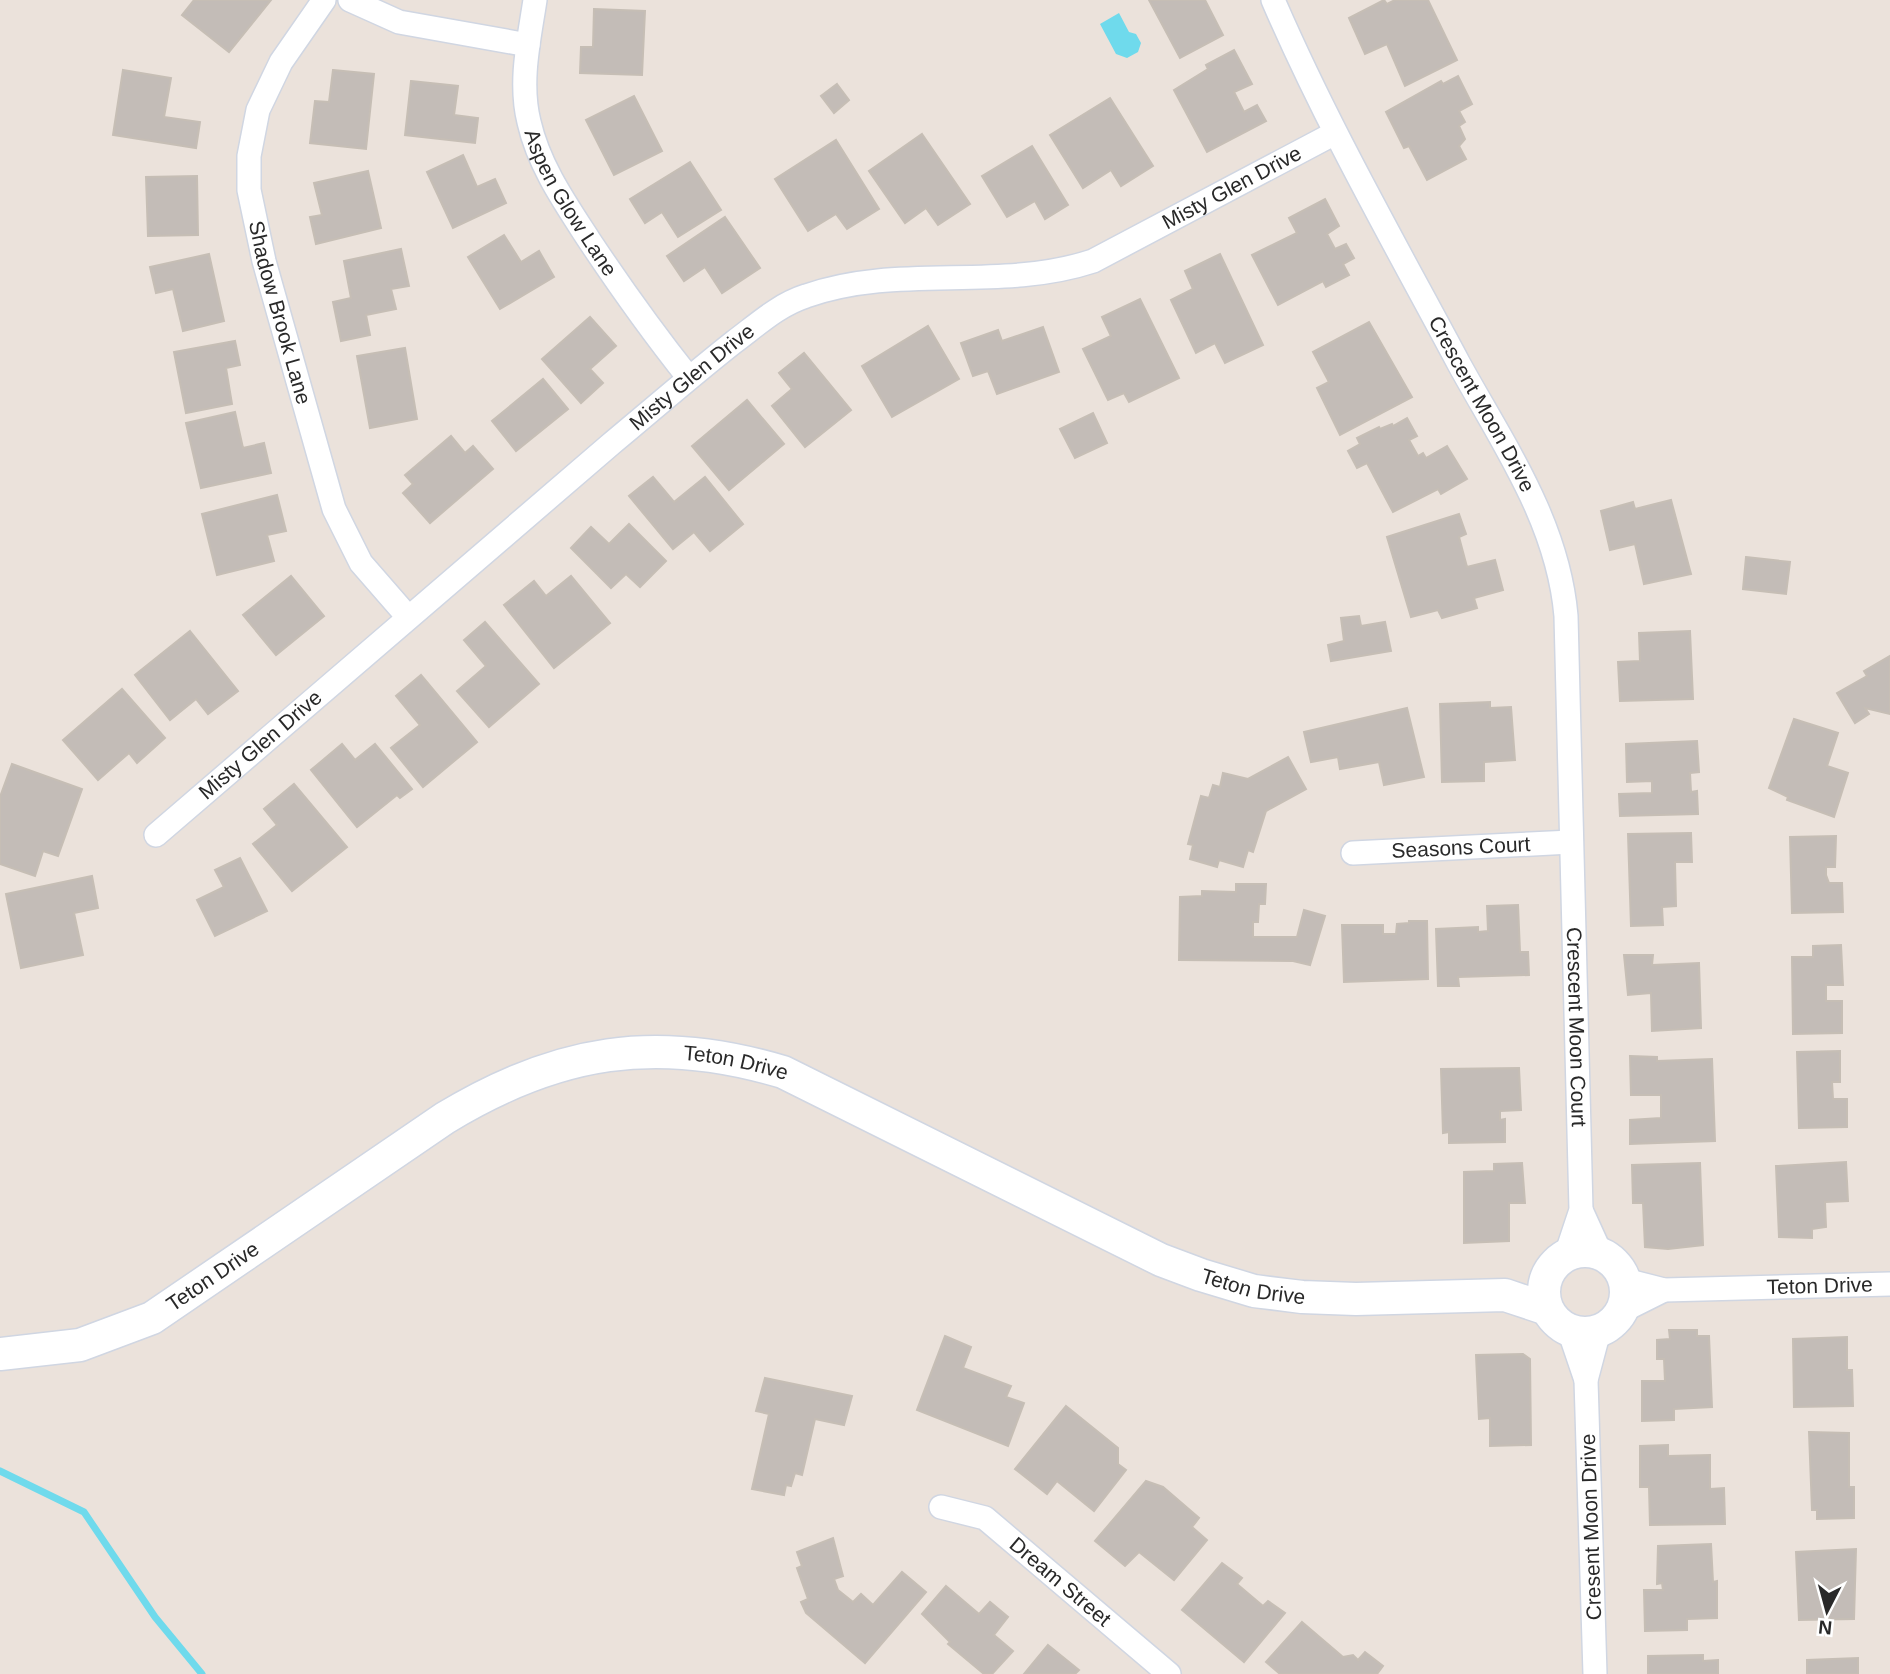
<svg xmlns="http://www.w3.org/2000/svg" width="1890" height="1674" font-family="Arial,sans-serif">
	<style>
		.water { fill: #6fdaec }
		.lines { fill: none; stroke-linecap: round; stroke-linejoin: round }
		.stream { stroke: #6fdaec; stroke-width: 7 }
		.building { fill: #c3bcb7; stroke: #c6beb5; stroke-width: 2 }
		.street-casing { stroke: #d0d6e2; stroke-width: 26 }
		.secondary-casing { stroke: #d0d6e2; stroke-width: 35 }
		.street { stroke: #fff; stroke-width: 23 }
		.secondary { stroke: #fff; stroke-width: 32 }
		.labels { text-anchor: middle; stroke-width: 6; stroke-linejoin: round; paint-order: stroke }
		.street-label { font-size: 21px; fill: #292929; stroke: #fff }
	</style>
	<rect width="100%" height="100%" fill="#ebe2db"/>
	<polygon class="water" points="1119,13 1129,32 1136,34 1141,43 1138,52 1127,58 1116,54 1100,24"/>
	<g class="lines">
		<polyline class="stream" points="0,1471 84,1512 155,1617 202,1674"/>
	</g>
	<g class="building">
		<polygon points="194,0 271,0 229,52 182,15"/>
		<polygon points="1149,0 1205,0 1223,35 1180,58"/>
		<polygon points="1384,0 1387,4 1395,0 1428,0 1457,60 1405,86 1387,44 1365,54 1349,18"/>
		<polygon points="594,9 645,11 642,75 580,73 581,47 593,47"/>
		<polygon points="1234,50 1252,84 1234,92 1244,112 1257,105 1266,121 1207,152 1174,90 1208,69 1206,65"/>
		<polygon points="123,70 171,78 164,117 200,122 196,148 113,135"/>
		<polygon points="333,70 374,74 366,149 310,143 315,101 329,102"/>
		<polygon points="1458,76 1472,104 1459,111 1465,122 1459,126 1465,139 1459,146 1466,159 1427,180 1409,146 1404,148 1386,112 1441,81 1443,84"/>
		<polygon points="411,81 458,86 454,115 478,118 475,143 405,135"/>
		<polygon points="837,84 849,100 834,113 821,96"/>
		<polygon points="634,96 662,151 614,175 586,120"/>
		<polygon points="1110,98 1153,166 1121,186 1111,170 1083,188 1050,135"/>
		<polygon points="922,134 970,204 938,225 926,208 905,223 869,171"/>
		<polygon points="836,140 879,209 847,229 836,214 808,231 775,179"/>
		<polygon points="1032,146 1068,205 1045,219 1035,201 1007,217 982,176"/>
		<polygon points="463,155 477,187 495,179 506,203 453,228 427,172"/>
		<polygon points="690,162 721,210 678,237 662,212 645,223 630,199"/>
		<polygon points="368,171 381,228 316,244 310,217 322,215 314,183"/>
		<polygon points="197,176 198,235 148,236 146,177"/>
		<polygon points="1325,199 1339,226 1327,234 1335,249 1346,244 1354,258 1343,264 1349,275 1326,287 1323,281 1278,305 1252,255 1297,233 1289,218"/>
		<polygon points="725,217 760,268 722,293 705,267 684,281 667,256"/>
		<polygon points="504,235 521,262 539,251 554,277 500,309 468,257"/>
		<polygon points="401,249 409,286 391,289 396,309 366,315 370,335 341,341 333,302 351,298 344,261"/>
		<polygon points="209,254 224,321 183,331 173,289 156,293 150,267"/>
		<polygon points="1220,254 1263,345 1225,363 1215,343 1196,353 1171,300 1193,289 1185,271"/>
		<polygon points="1140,299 1179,378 1129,402 1124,393 1108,400 1083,349 1111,336 1102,317"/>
		<polygon points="590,317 616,346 590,369 603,383 581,403 542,359"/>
		<polygon points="1369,322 1412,397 1340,435 1317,388 1329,382 1313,352"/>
		<polygon points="928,326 959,379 892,417 862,366"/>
		<polygon points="1043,327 1059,372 997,394 988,371 973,376 961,343 998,330 1002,341"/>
		<polygon points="235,341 240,365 226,368 232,404 186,413 174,352"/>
		<polygon points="405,348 417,419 370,428 357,356"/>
		<polygon points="804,353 851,410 805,447 772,406 792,389 779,373"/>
		<polygon points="543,379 568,409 516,451 492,421"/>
		<polygon points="747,400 784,444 729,490 692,446"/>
		<polygon points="235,412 243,448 264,443 271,473 201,488 186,423"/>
		<polygon points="1093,413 1107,443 1075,458 1060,429"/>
		<polygon points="1407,418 1417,436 1409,440 1418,456 1423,453 1426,458 1447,446 1467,479 1441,494 1438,489 1393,512 1367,463 1357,468 1348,451 1360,444 1357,438 1379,427 1380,429 1392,424 1393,426"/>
		<polygon points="451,436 465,453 473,446 493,469 430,523 403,493 413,484 405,475"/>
		<polygon points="653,477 674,502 705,477 743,524 710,551 694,532 673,549 629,496"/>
		<polygon points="277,495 286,531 267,535 274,561 217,575 202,514"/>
		<polygon points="1671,500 1691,574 1644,584 1635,544 1610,550 1601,511 1633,502 1635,509"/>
		<polygon points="1459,514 1466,534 1459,537 1467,567 1495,560 1503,590 1474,598 1477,608 1442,618 1438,610 1411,617 1387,537"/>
		<polygon points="629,524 666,561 640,587 626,574 611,588 571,548 591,527 609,544"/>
		<polygon points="1746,557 1790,562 1786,594 1743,589"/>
		<polygon points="291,576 324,616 276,655 243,615"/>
		<polygon points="571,576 610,623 554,668 504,605 534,581 546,596"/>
		<polygon points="1359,616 1361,626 1385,622 1391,651 1331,661 1328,645 1344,641 1341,618"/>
		<polygon points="485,622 539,684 489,727 457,691 486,666 464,640"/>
		<polygon points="190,631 238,691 208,714 196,699 170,720 135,675"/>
		<polygon points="1690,631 1693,699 1620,701 1618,662 1640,661 1639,633"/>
		<polygon points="1890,656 1890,714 1865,708 1869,714 1855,723 1837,693 1867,676 1864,671"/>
		<polygon points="421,675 477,742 423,787 391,748 420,725 396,696"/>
		<polygon points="122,689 165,738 137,763 129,753 98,780 63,740"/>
		<polygon points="1490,702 1490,708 1511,707 1515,760 1484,762 1484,781 1442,782 1440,704"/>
		<polygon points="1407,708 1424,777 1384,785 1379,762 1340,769 1338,757 1311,762 1304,732"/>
		<polygon points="1794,719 1838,733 1827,766 1848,773 1834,817 1787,800 1788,797 1769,788"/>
		<polygon points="1697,741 1699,772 1690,773 1691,792 1697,791 1698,814 1620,816 1619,794 1652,793 1652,781 1627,782 1626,744"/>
		<polygon points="342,744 355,760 375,744 412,789 400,798 397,795 357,827 311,770"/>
		<polygon points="1288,757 1306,789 1266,811 1253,852 1248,850 1243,867 1219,860 1217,867 1190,859 1193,845 1188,844 1201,796 1209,798 1213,785 1220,787 1223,773 1248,779"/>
		<polygon points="12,764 82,789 58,856 43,851 35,876 0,864 0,797"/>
		<polygon points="294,784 347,847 292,891 253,844 277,825 264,809"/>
		<polygon points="1691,833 1692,862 1675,862 1676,906 1662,907 1663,925 1631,926 1628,834"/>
		<polygon points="1836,836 1835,867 1826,867 1826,875 1829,883 1842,883 1843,912 1792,913 1790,837"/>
		<polygon points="240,858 267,911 215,936 197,900 224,887 215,870"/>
		<polygon points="92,876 98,908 74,913 83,955 21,968 6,894"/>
		<polygon points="1236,884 1266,884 1265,904 1259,904 1258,922 1253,922 1253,937 1297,937 1304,910 1325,916 1310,965 1293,961 1179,960 1180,897 1202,896 1202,891 1236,892"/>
		<polygon points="1518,905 1520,952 1528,952 1529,975 1458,977 1459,986 1438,986 1436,929 1478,927 1478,932 1488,931 1487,906"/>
		<polygon points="1409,921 1427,921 1428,979 1344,982 1342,925 1383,925 1383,934 1396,934 1397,924 1409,923"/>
		<polygon points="1841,945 1843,985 1826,985 1826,1001 1842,1001 1842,1033 1793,1034 1792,957 1813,957 1813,946"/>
		<polygon points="1624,955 1653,955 1652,965 1699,963 1701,1028 1652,1031 1651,993 1628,995"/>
		<polygon points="1840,1051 1840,1082 1832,1082 1833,1099 1847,1099 1847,1127 1799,1128 1797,1052"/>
		<polygon points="1630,1056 1657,1057 1657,1061 1712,1059 1715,1141 1630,1144 1630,1120 1661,1118 1661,1095 1631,1095"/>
		<polygon points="1519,1068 1521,1110 1500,1111 1500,1120 1505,1119 1505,1142 1449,1143 1449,1132 1443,1133 1441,1069"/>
		<polygon points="1846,1162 1848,1201 1825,1202 1826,1227 1812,1229 1812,1238 1779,1237 1776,1166"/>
		<polygon points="1522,1163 1525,1203 1509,1203 1509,1241 1464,1243 1464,1172 1494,1171 1494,1164"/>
		<polygon points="1700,1163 1703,1245 1668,1249 1645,1247 1643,1203 1633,1203 1632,1165"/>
		<polygon points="1669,1330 1697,1330 1697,1336 1709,1336 1712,1407 1674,1409 1674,1420 1642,1421 1642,1381 1665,1381 1664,1359 1657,1359 1657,1340 1670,1339"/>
		<polygon points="945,1336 971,1347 963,1368 1011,1386 1006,1397 1024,1403 1008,1446 917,1410"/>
		<polygon points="1847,1337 1847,1370 1852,1370 1853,1406 1794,1407 1793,1339"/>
		<polygon points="1523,1354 1530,1359 1531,1445 1490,1446 1490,1418 1479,1419 1476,1355"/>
		<polygon points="765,1378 852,1396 844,1425 815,1419 802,1475 795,1473 791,1486 786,1485 784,1495 752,1489 769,1414 756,1411"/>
		<polygon points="1066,1406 1118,1448 1118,1464 1126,1470 1094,1511 1057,1481 1047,1494 1015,1469"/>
		<polygon points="1809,1432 1849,1433 1849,1487 1854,1487 1854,1518 1817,1519 1817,1510 1812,1510"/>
		<polygon points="1668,1445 1668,1456 1710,1455 1710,1489 1724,1488 1725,1524 1650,1525 1649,1487 1640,1487 1640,1446"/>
		<polygon points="1146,1481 1163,1487 1199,1518 1192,1527 1207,1540 1174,1580 1139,1552 1125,1566 1095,1541"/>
		<polygon points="833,1538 843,1576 834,1579 838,1590 853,1602 861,1594 873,1605 902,1572 926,1592 865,1663 806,1613 801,1602 808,1599 797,1568 802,1566 797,1552"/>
		<polygon points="1711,1544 1713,1582 1717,1581 1717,1618 1687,1619 1687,1630 1645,1631 1644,1590 1663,1590 1662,1583 1657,1584 1658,1546"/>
		<polygon points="1856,1549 1854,1619 1799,1620 1796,1552"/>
		<polygon points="1222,1563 1242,1578 1237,1584 1263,1606 1268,1601 1285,1613 1244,1662 1182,1610"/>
		<polygon points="946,1586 979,1614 990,1602 1008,1617 994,1635 1013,1651 992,1674 984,1674 948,1644 950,1642 922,1614"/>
		<polygon points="1302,1622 1343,1657 1353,1655 1358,1660 1365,1652 1383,1666 1377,1674 1280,1674 1266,1662"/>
		<polygon points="1048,1645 1079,1670 1075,1674 1024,1674"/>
		<polygon points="1703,1655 1703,1661 1718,1660 1718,1674 1648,1674 1648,1656"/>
		<polygon points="1858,1658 1858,1674 1807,1674 1807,1660"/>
	</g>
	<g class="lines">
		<defs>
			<g id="street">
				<path id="s1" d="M 324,0 L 281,62 L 258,110 L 249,156 L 249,190 L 264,261 L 334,509 L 361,563 L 408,617"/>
				<polyline points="350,0 399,22 528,45"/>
				<path id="s2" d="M 535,0 C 529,40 519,82 529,122 C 539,166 565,203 589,240 C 621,288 653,333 689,378"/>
				<path id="s3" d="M 1273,0 C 1327,125 1395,244 1459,364 C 1503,444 1558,522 1566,616 L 1581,1210 L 1566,1255"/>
				<path id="s4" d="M 156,835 C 307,704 459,574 611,444 C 652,410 692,375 734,342 C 757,325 778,305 806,296 C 899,263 999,292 1093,261 L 1335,133"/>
				<path id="s5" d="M 1353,853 L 1571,842"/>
				<polyline points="1581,1210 1601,1254"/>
				<path id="s6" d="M 1625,1280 L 1664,1290 L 1890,1284"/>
				<polyline points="1622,1311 1664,1290"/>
				<polyline points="1569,1330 1586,1380"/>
				<path id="s7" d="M 941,1507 L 985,1518 L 1169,1674"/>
				<polyline points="1595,1674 1586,1380 1599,1331"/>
			</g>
			<g id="secondary">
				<circle cx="1585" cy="1292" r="41"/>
				<path id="s8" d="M 0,1354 L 80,1345 L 152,1318 L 445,1118 C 557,1050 656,1034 783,1072 L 1161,1260 L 1201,1275 L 1254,1291 L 1302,1297 L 1356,1299 L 1505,1295 L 1547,1309"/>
			</g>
		</defs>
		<use href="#street" class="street-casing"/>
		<use href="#secondary" class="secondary-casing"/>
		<use href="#street" class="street"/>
		<use href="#secondary" class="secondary"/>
	</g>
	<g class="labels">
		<g class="street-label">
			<text dy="7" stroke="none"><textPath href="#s4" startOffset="1293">Misty Glen Drive</textPath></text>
			<text dy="7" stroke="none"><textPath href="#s2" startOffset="214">Aspen Glow Lane</textPath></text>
			<text dy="7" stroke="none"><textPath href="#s1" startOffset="336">Shadow Brook Lane</textPath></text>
			<text dy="7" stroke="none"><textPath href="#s4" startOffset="705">Misty Glen Drive</textPath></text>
			<text dy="7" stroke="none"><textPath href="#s3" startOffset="455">Crescent Moon Drive</textPath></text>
			<text dy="7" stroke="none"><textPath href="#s4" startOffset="138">Misty Glen Drive</textPath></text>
			<text dy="7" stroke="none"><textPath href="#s5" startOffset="108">Seasons Court</textPath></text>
			<text dy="7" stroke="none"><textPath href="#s3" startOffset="1096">Crescent Moon Court</textPath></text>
			<text dy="7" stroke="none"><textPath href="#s8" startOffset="817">Teton Drive</textPath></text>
			<text dy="7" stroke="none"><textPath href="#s8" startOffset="231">Teton Drive</textPath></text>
			<text dy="7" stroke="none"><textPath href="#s8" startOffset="1384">Teton Drive</textPath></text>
			<text dy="7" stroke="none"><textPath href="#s6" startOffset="196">Teton Drive</textPath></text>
			<text transform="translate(1591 1527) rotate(-92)" y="7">Cresent Moon Drive</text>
			<text dy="7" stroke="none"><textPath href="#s7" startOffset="144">Dream Street</textPath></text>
		</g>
	</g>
	<g transform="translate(1827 1611) rotate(186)" stroke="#ffffff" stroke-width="5" paint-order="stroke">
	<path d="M0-5L12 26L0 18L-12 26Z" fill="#292929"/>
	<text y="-10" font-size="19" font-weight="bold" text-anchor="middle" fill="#292929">N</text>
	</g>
</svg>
